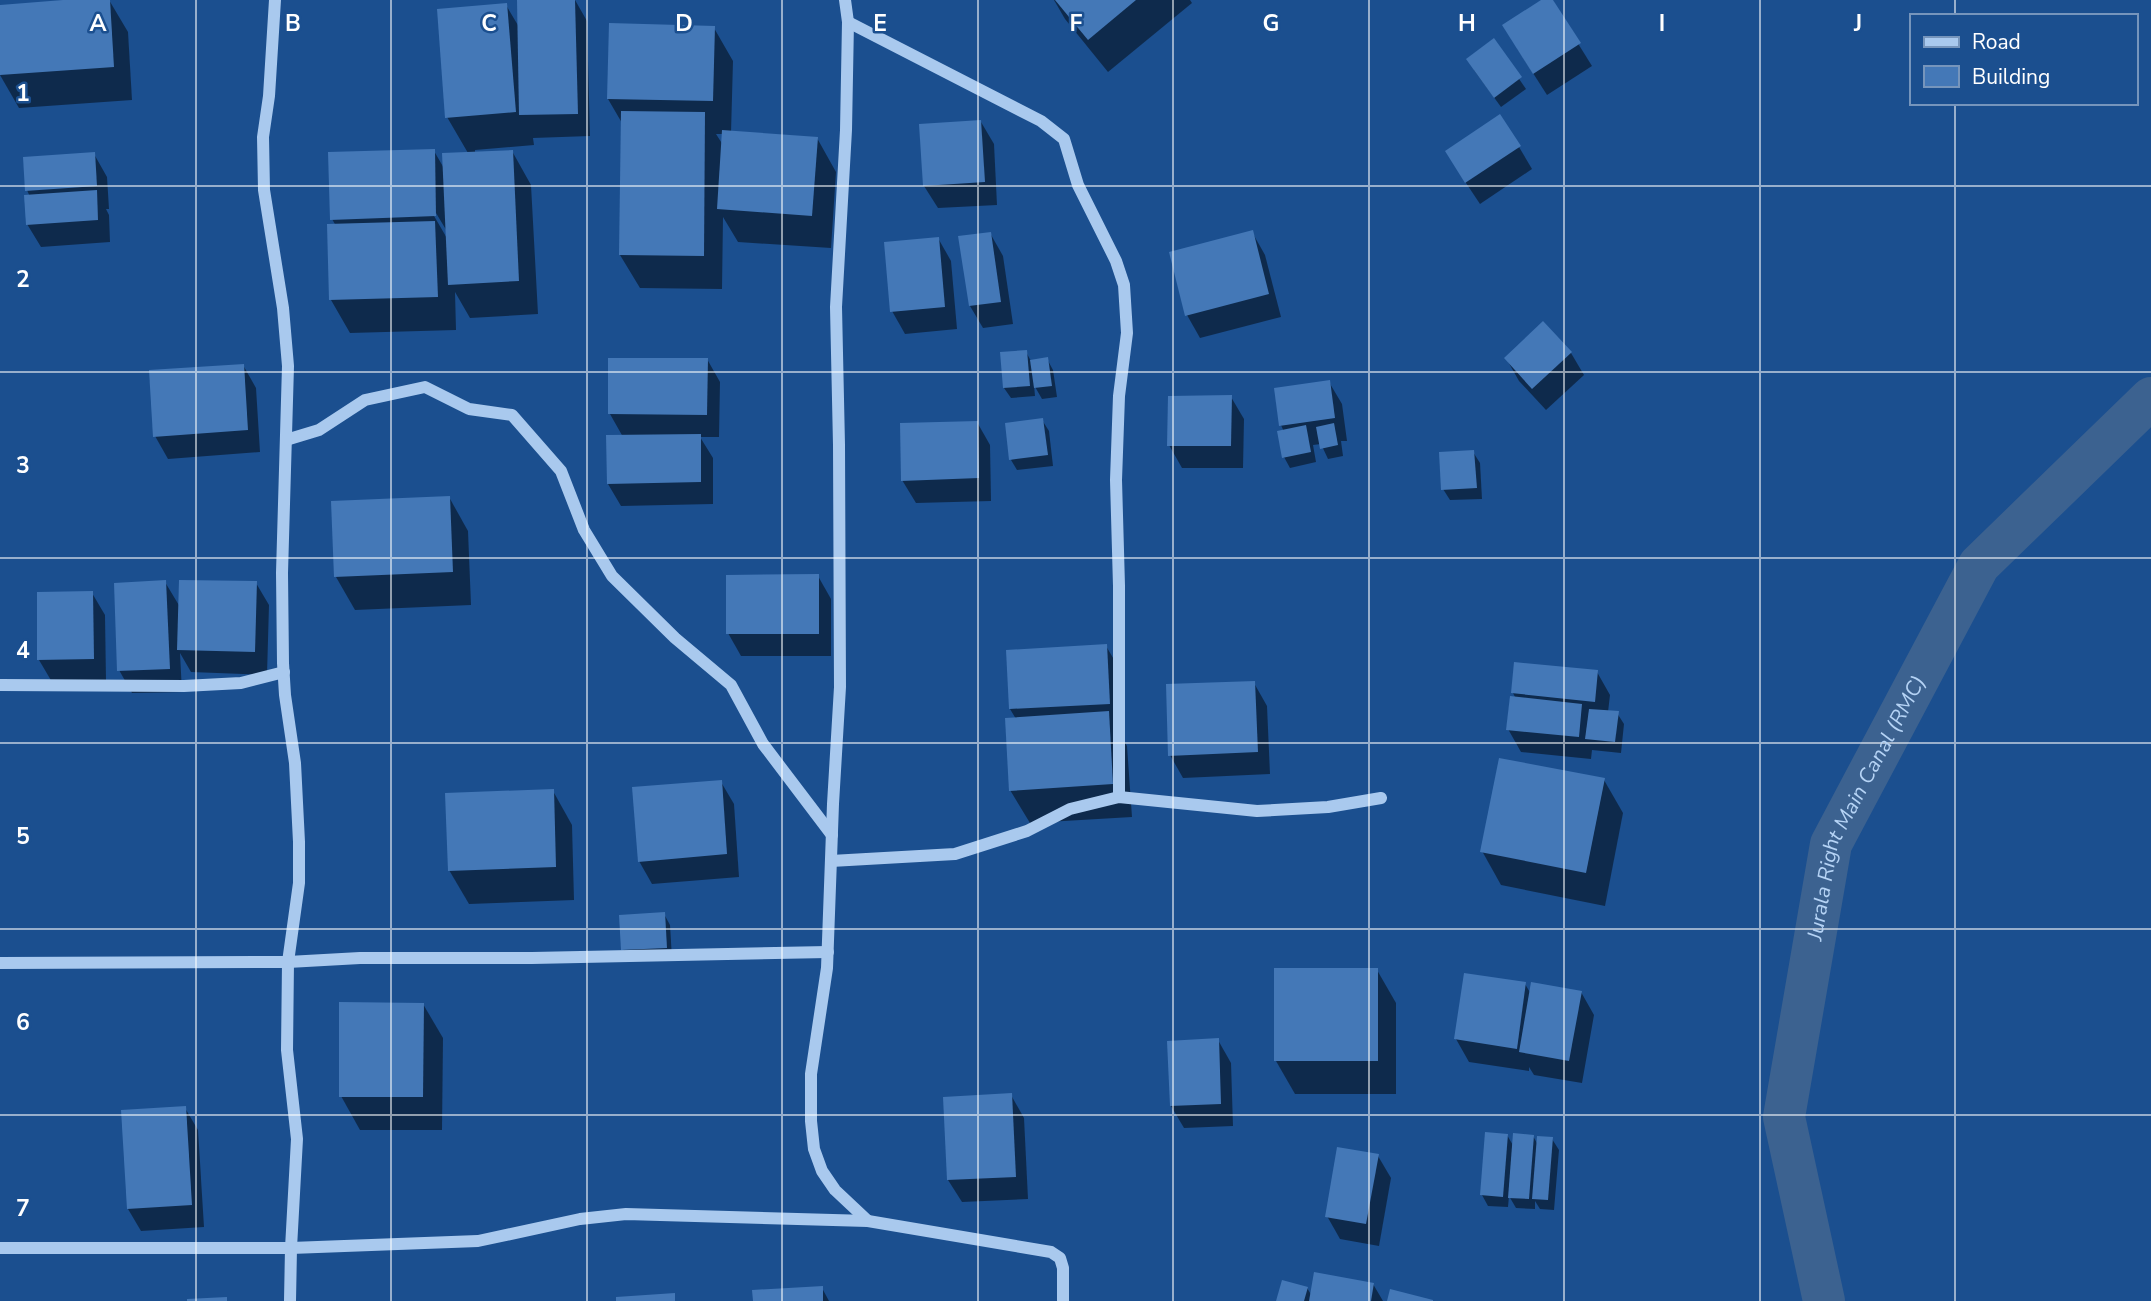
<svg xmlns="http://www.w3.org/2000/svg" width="2151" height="1301" font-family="'Nunito Sans',sans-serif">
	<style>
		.shadow { fill: #0007; fill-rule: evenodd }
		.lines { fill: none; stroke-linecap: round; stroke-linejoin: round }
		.canal { stroke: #3c6290; stroke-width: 42 }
		.building { fill: #4478b7 }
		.minor { stroke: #a9c9ee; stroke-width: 12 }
		.grid { fill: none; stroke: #fff; stroke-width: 2; stroke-opacity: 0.55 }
		.labels { text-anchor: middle; stroke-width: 5; stroke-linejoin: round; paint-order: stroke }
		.water-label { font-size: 21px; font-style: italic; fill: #b5d3f5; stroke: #1b4f8f }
		.grid-label { font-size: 23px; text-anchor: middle; font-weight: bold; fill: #fff; stroke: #1b4f8f; stroke-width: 5; stroke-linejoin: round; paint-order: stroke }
	</style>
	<rect width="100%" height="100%" fill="#1b4f8f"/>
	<g class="shadow">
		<polygon points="87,0 109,0 128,32 132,100 19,108 0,75 0,7"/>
		<path d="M 518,0 L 575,0 L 587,21 L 590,136 L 533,138 L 534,145 L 475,150 L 475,153 L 512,151 L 531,185 L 538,314 L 470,318 L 455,292 L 456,330 L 350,333 L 331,300 L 336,226 L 332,219 L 434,151 L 445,170 L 468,153 L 447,117 L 506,5 L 519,27 ZM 433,208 L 448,233 L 448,240 L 430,209 Z"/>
		<polygon points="1054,0 1190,0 1192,3 1108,72 1065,19"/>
		<polygon points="1544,0 1551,0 1592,66 1547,95 1517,48"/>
		<path d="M 714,28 L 733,61 L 731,133 L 817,138 L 836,172 L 831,248 L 738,242 L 723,217 L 722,289 L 640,288 L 620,255 L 622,123 L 608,99 ZM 716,134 L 724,134 L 723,145 Z"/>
		<polygon points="1493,41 1526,89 1501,107 1474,70"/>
		<polygon points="981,122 994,144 997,205 938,208 924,186"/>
		<polygon points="1519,147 1532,169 1480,204 1460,174"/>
		<polygon points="94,154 107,177 109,209 106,209 109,215 110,242 41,247 27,224 30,197 27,190"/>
		<polygon points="1252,232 1265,255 1281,317 1200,338 1187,315 1171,253"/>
		<polygon points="990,233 1003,256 1013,324 983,328 970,306"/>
		<polygon points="938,238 951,261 957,329 905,334 892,311"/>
		<polygon points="1026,352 1031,361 1047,359 1053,370 1057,397 1042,399 1034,385 1035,396 1011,398 1004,388"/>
		<polygon points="1571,353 1584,375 1546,410 1519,381 1506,358"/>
		<polygon points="707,359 720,382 719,437 700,437 713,458 713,504 621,506 608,484 623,437 610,414"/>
		<polygon points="243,365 256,388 260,452 168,459 155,436"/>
		<polygon points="1329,382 1342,404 1347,441 1341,441 1343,456 1328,459 1321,444 1313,445 1316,462 1290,468 1284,457 1284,432 1281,425"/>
		<polygon points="1231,397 1244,419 1243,468 1182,468 1169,445"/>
		<polygon points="1042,420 1049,431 1053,466 1017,470 1011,460"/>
		<polygon points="977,422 990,445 991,501 916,503 902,480"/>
		<polygon points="1473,452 1480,463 1482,499 1450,500 1443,489"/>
		<polygon points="449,497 468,531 471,605 355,610 336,577"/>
		<polygon points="818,576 831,599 831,656 741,656 728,633"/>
		<polygon points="165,582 180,607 256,583 269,605 267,675 191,672 180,653 182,692 132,693 119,670"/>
		<polygon points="92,593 105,615 106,681 52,682 39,660"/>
		<polygon points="1106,646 1119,668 1115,726 1127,746 1132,817 1030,823 1010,790 1016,719 1010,709"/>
		<polygon points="1597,672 1610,695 1608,712 1617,713 1624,724 1621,753 1592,750 1591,759 1521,752 1508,729 1516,699 1513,693"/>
		<polygon points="1254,683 1267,706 1270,774 1183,778 1170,755"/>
		<polygon points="1604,780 1623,813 1605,906 1501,885 1482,851"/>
		<polygon points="721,782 734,804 739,877 652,884 639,861"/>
		<polygon points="553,791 572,825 574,900 469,904 449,870"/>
		<polygon points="664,914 670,925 672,958 629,960 623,949"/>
		<polygon points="1377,970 1396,1003 1396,1094 1295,1094 1276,1061"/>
		<polygon points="1525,984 1531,994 1581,992 1594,1015 1582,1083 1534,1075 1529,1067 1529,1071 1469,1062 1456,1039"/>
		<polygon points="423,1004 443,1038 442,1130 360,1130 341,1096"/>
		<polygon points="1218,1040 1231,1063 1233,1126 1184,1128 1171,1106"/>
		<polygon points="1011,1095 1024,1118 1028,1199 962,1202 948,1180"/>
		<polygon points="185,1108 198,1130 204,1227 141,1231 128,1209"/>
		<polygon points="1507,1135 1514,1147 1533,1136 1538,1145 1552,1139 1559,1150 1554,1210 1540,1209 1535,1201 1535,1209 1516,1208 1509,1196 1508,1207 1488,1206 1482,1195"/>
		<polygon points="1378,1156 1391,1178 1379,1246 1340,1239 1327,1216"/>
		<polygon points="1373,1284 1383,1301 1278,1301 1307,1288 1312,1296"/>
		<polygon points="822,1288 829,1301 755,1301"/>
	</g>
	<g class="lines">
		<path class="canal" id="s1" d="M 1824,1301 L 1784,1117 L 1831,844 L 1979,565 L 2151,398"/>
	</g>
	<g class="building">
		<polygon points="63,0 110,0 114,67 0,75 0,5"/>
		<polygon points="517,0 575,0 578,114 519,115"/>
		<polygon points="1055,0 1136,0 1088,40"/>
		<polygon points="1541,0 1553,0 1581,43 1533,74 1502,25"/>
		<polygon points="507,3 516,112 445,118 437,9"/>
		<polygon points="609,23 715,26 713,101 607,99"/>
		<polygon points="1494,38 1522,77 1494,98 1466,59"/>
		<polygon points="621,111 705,112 704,256 619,255"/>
		<polygon points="1500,114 1521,146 1465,183 1445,151"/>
		<polygon points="981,120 985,182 923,186 919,124"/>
		<polygon points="722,130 818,137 812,216 717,209"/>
		<polygon points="435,149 436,216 330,220 328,152"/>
		<polygon points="513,150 519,281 448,285 442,153"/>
		<polygon points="95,152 97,186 25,191 23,157"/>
		<polygon points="97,190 98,220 26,225 24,195"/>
		<polygon points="435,221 438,297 329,300 327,224"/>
		<polygon points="1253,230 1269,294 1185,316 1169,252"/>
		<polygon points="991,232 1001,302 969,306 958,236"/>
		<polygon points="939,237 945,307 890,312 884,242"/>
		<polygon points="1543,321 1572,352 1532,389 1504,358"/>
		<polygon points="1027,350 1030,386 1003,388 1000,352"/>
		<polygon points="1048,357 1052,386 1034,388 1030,360"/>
		<polygon points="608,358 708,358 707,415 608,414"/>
		<polygon points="244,364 248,430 153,437 149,370"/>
		<polygon points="1330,380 1335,418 1279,426 1274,388"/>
		<polygon points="1232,395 1231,446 1167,446 1168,396"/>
		<polygon points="1043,418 1048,455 1009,460 1005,423"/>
		<polygon points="978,421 979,478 901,481 900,423"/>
		<polygon points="1334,423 1338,445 1320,449 1316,427"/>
		<polygon points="1306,425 1311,452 1282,458 1277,431"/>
		<polygon points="701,434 701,482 607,484 606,435"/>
		<polygon points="1474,450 1477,488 1441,490 1439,452"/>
		<polygon points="450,496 453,572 334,577 331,501"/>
		<polygon points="819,574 819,634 726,634 726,575"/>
		<polygon points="166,580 170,669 117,671 114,583"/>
		<polygon points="179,580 257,581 255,652 177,650"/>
		<polygon points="93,591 94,659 37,660 37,592"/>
		<polygon points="1107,644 1110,704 1009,709 1006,650"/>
		<polygon points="1514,662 1598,670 1595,702 1511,693"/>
		<polygon points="1255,681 1258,752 1168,756 1166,684"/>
		<polygon points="1510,696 1582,704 1579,737 1506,730"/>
		<polygon points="1589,709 1619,711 1615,742 1585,739"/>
		<polygon points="1109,711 1113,784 1009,791 1005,718"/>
		<polygon points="1499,758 1605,778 1586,873 1480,852"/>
		<polygon points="722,780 727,854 638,862 632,787"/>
		<polygon points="554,789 556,867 448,871 445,793"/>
		<polygon points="665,912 667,948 621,950 619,915"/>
		<rect x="1274" y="968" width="104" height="93"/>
		<polygon points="1464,973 1526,982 1517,1049 1454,1039"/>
		<polygon points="1531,982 1582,991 1569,1061 1519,1052"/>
		<polygon points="339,1002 424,1003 423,1097 339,1097"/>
		<polygon points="1219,1038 1221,1104 1170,1106 1167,1041"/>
		<polygon points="1012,1093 1016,1177 947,1180 943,1097"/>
		<polygon points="186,1106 192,1205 127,1209 121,1110"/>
		<polygon points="1485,1132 1508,1134 1503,1197 1480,1195"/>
		<polygon points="1513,1133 1534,1135 1529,1199 1508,1198"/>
		<polygon points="1537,1136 1553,1137 1548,1200 1532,1199"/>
		<polygon points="1337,1147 1379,1154 1366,1224 1325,1217"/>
		<polygon points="1314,1272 1374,1283 1371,1301 1309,1301"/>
		<polygon points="1282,1280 1308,1287 1304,1301 1276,1301"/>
		<polygon points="823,1286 823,1301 753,1301 752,1290"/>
		<polygon points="1390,1289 1433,1300 1433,1301 1387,1301"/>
		<polygon points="675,1293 675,1301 616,1301 616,1297"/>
		<polygon points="227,1297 227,1301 187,1301 187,1299"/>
	</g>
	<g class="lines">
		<g class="minor">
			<polyline points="275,0 269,96 263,137 264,190 283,308 288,366 282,573 283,663 285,695 295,763 299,842 299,883 288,962 287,1050 297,1139 291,1248 290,1301"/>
			<polyline points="845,0 848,22 846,130 836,307 839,445 840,687 833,804 827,968 811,1074 811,1121 814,1149 822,1171 835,1190 868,1221"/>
			<polyline points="848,22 1041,121 1064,139 1078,185 1116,261 1124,285 1127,333 1119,396 1116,480 1119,586 1119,797"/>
			<polyline points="286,440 319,430 365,400 425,387 469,409 512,415 561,471 584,530 612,576 675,638 731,685 763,744 832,835"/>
			<polyline points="0,685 184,686 241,683 284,672"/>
			<polyline points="831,861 955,854 1027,831 1070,809 1119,797 1257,811 1328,807 1381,798"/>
			<polyline points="0,963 288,962 360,958 532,958 828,952"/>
			<polyline points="0,1248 291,1248 478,1241 580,1219 626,1214 868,1221 1051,1252 1060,1258 1063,1268 1063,1301"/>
		</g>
	</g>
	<path class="grid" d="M 196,0 L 196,1301M 391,0 L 391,1301M 587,0 L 587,1301M 782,0 L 782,1301M 978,0 L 978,1301M 1173,0 L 1173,1301M 1369,0 L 1369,1301M 1564,0 L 1564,1301M 1760,0 L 1760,1301M 1955,0 L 1955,16M 1955,103 L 1955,1301M 0,186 L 2151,186M 0,372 L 2151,372M 0,558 L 2151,558M 0,743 L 2151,743M 0,929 L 2151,929M 0,1115 L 2151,1115"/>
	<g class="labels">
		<g class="water-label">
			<text dy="7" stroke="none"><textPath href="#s1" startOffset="511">Jurala Right Main Canal (RMC)</textPath></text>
		</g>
	</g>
	<g class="grid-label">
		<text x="98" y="31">A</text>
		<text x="293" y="31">B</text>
		<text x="489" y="31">C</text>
		<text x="684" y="31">D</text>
		<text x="880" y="31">E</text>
		<text x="1076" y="31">F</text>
		<text x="1271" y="31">G</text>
		<text x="1467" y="31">H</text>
		<text x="1662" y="31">I</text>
		<text x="1858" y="31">J</text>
		<text x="23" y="101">1</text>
		<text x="23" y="287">2</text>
		<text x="23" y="473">3</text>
		<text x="23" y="658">4</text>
		<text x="23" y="844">5</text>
		<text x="23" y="1030">6</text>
		<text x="23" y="1216">7</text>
	</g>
	<rect x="1910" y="14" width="228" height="91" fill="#1b4f8f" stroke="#7695bc" stroke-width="2"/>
	<rect x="1924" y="37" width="35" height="10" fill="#a9c9ee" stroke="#7695bc" stroke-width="2"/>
	<text x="1972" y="49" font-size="21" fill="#ffffff">Road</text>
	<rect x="1924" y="66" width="35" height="21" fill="#4478b7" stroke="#7695bc" stroke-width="2"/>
	<text x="1972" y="84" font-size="21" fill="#ffffff">Building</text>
</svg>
